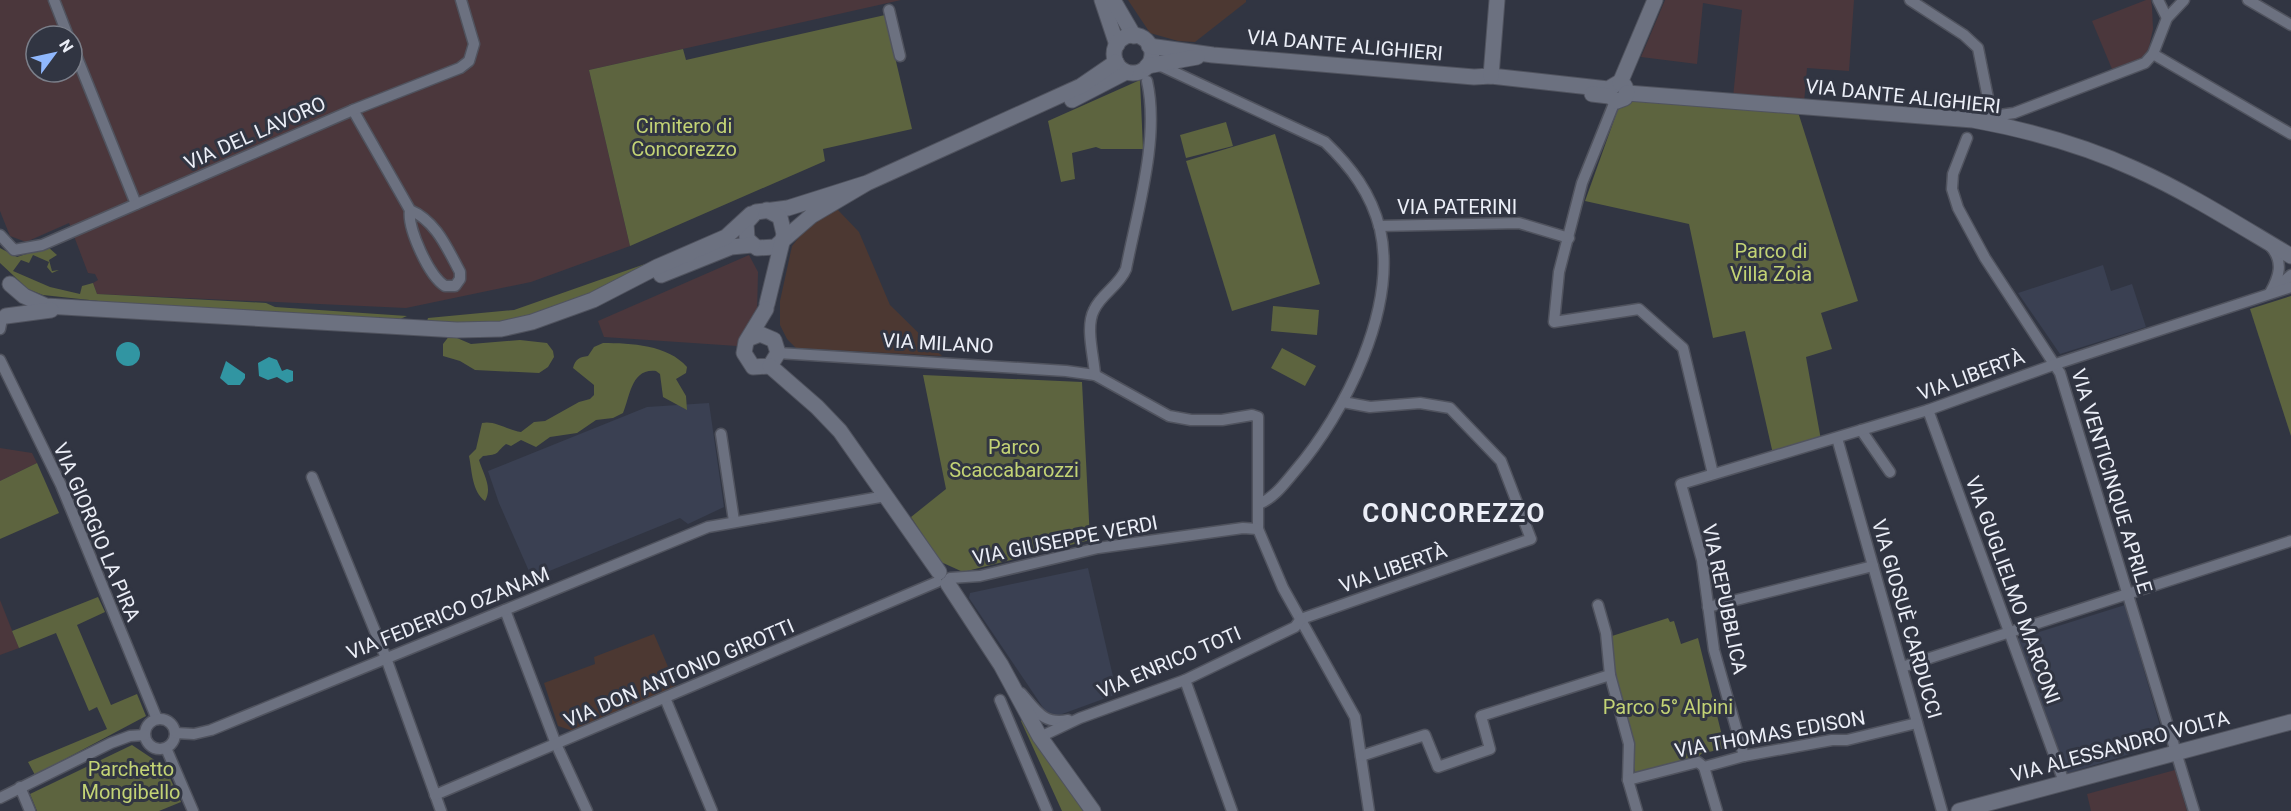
<svg xmlns="http://www.w3.org/2000/svg" width="2291" height="811" font-family="Roboto,sans-serif">
	<style>
		.commercial { fill: #4c3832 }
		.industrial { fill: #4b373c; fill-rule: evenodd }
		.built { fill: #3a4052 }
		.green { fill: #5d643f }
		.water { fill: #3195a2 }
		.lines { fill: none; stroke-linecap: round; stroke-linejoin: round }
		.street-casing { stroke: #50535e; stroke-width: 13 }
		.secondary-casing { stroke: #50535e; stroke-width: 17 }
		.street { stroke: #6c7180; stroke-width: 10 }
		.secondary { stroke: #6c7180; stroke-width: 15 }
		.labels { text-anchor: middle; stroke-width: 6; stroke-linejoin: round; paint-order: stroke }
		.street-label { font-size: 20px; fill: #ebeef7; stroke: #313542 }
		.park-label { font-size: 20px; fill: #c3d375; stroke: #313542 }
		.district-label { font-size: 26px; font-weight: bold; letter-spacing: 1.5px; fill: #ebeef7; stroke: #313542 }
	</style>
	<rect width="100%" height="100%" fill="#313542"/>
	<g class="commercial">
		<polygon points="1128,0 1246,0 1246,2 1195,42 1178,41 1150,33"/>
		<polygon points="837,209 859,232 890,305 942,356 796,348 787,339 780,325 780,301 792,246 808,226"/>
		<polygon points="654,634 677,688 573,731 558,726 544,683 595,664 594,657"/>
	</g>
	<g class="industrial">
		<path d="M 0,0 L 901,0 L 589,70 L 630,246 L 531,282 L 406,308 L 97,294 L 93,283 L 98,280 L 95,274 L 88,273 L 69,223 L 26,242 L 10,236 L 0,211 ZM 36,36 L 72,36 L 72,72 L 36,72 Z"/>
		<polygon points="1665,0 1854,0 1849,71 1807,68 1804,103 1733,97 1742,10 1703,3 1697,64 1641,57"/>
		<polygon points="2146,0 2151,0 2152,7 2153,29 2149,47 2144,57 2112,69 2092,21"/>
		<polygon points="749,255 758,272 757,315 737,346 604,337 598,321"/>
		<polygon points="0,448 32,453 37,463 0,481"/>
		<polygon points="0,600 19,648 0,655"/>
		<polygon points="2175,770 2187,811 2091,811 2087,794"/>
	</g>
	<g class="built">
		<polygon points="2103,265 2111,291 2132,284 2146,327 2060,354 2018,293"/>
		<polygon points="709,403 724,507 688,524 680,518 532,578 499,503 488,471 647,407"/>
		<polygon points="1088,568 1117,694 1054,717 1046,712 969,598 970,593"/>
		<polygon points="2125,605 2165,743 2066,774 2017,639"/>
	</g>
	<g class="green">
		<polygon points="885,15 912,129 823,149 825,161 630,246 589,70 683,49 686,60"/>
		<polygon points="1140,80 1143,149 1101,149 1096,147 1072,153 1075,179 1061,182 1048,121"/>
		<polygon points="1633,100 1798,112 1858,301 1821,313 1832,349 1806,357 1821,440 1773,454 1745,331 1713,338 1689,224 1585,201 1618,109"/>
		<polygon points="1226,122 1233,146 1186,158 1180,135"/>
		<polygon points="1275,134 1320,284 1232,311 1186,161"/>
		<polygon points="48,247 57,255 49,260 52,271 59,270 52,273 47,267 49,262 33,255 29,263 21,260 13,271 50,287 80,294 82,286 93,283 97,294 266,303 275,307 407,316 400,319 108,302 43,295 28,289 0,263 0,248 17,257"/>
		<path d="M 645,264 L 649,264 C 600,288 548,318 493,322 C 471,324 449,322 427,321 L 428,318 L 514,310 Z"/>
		<polygon points="2291,296 2291,436 2250,309"/>
		<polygon points="1273,306 1319,310 1317,335 1271,331"/>
		<polygon points="450,335 471,344 520,340 547,343 553,351 554,357 548,367 539,373 475,370 460,361 443,356 443,344"/>
		<path d="M 603,343 C 631,343 668,345 687,367 L 686,373 L 676,379 L 686,396 L 687,410 L 663,397 L 660,374 L 656,371 C 631,368 630,397 623,413 L 613,418 L 596,420 L 577,433 L 550,437 L 536,447 L 521,440 L 511,446 L 506,444 C 494,454 501,454 483,456 L 479,460 C 483,474 493,487 485,501 C 472,492 472,471 469,456 L 476,449 L 482,423 C 494,420 508,430 521,432 L 534,422 L 545,421 L 579,402 L 590,399 L 594,395 L 594,385 L 573,368 C 575,359 580,357 588,356 L 594,347 Z"/>
		<polygon points="1282,348 1316,366 1305,386 1271,368"/>
		<polygon points="923,375 1082,382 1090,540 963,572 941,562 911,517 946,489"/>
		<polygon points="37,463 59,513 0,539 0,481"/>
		<polygon points="98,597 105,612 77,625 111,705 137,694 146,716 35,775 28,762 107,729 97,707 89,711 56,633 19,648 12,631"/>
		<polygon points="1668,618 1670,622 1674,621 1681,644 1698,638 1725,748 1701,754 1697,759 1636,777 1613,672 1612,636"/>
		<polygon points="1023,719 1083,811 1062,811 1021,721"/>
		<polygon points="132,745 165,767 181,802 159,811 37,811 30,794"/>
	</g>
	<g class="water">
		<circle cx="128" cy="354" r="12"/>
		<polygon points="269,357 277,360 282,371 287,369 293,371 293,381 287,383 277,377 268,380 259,376 258,363"/>
		<polygon points="226,361 245,374 245,378 240,385 228,385 220,378"/>
	</g>
	<g class="lines">
		<defs>
			<g id="street">
				<polyline points="54,0 68,36"/>
				<polyline points="1910,0 1964,35 1978,48 1991,113"/>
				<polyline points="2158,0 2167,18"/>
				<polyline points="2248,0 2291,25"/>
				<polyline points="889,10 900,56"/>
				<polyline points="72,45 136,204"/>
				<polyline points="2153,54 2291,134"/>
				<path d="M 1159,65 L 1325,142 C 1351,167 1371,193 1380,229 C 1398,308 1345,413 1295,471 C 1284,484 1275,497 1259,504"/>
				<polyline points="1615,101 1582,183 1559,272 1554,322 1639,309 1683,348 1713,474"/>
				<polyline points="1991,107 2000,115 2014,113 2145,63 2153,54 2167,18 2184,0"/>
				<path d="M 353,110 L 410,210 C 436,221 447,248 460,272 L 460,279 L 455,286 L 445,286 C 429,276 407,228 410,210"/>
				<polyline points="1967,138 1953,174 1952,189 1958,208 1985,258 2060,373 2194,811"/>
				<polyline points="1379,226 1519,223 1569,238"/>
				<polyline points="0,235 14,250 42,245 353,110 460,68 469,61 474,44 461,0"/>
				<polyline points="2275,289 2291,275"/>
				<path d="M 2270,293 C 2279,277 2284,262 2271,247"/>
				<polyline points="0,329 2,319"/>
				<polyline points="778,353 1066,371 1095,375 1169,416 1191,420 1222,420 1252,415 1258,417 1258,529 1283,588 1355,717 1369,811"/>
				<polyline points="0,360 61,485 157,719"/>
				<path d="M 1095,375 C 1094,357 1085,327 1094,310 C 1101,294 1119,286 1126,269 C 1137,212 1160,138 1147,81"/>
				<polyline points="1928,410 2064,782"/>
				<polyline points="1861,430 1890,472"/>
				<polyline points="721,434 734,521"/>
				<polyline points="1837,438 1942,811"/>
				<polyline points="312,477 386,658 441,811"/>
				<polyline points="950,578 980,576 1098,548 1243,528 1258,529"/>
				<polyline points="1598,605 1606,633 1610,675 1629,744 1628,780 1637,811"/>
				<polyline points="1708,607 1873,566"/>
				<polyline points="505,610 556,744 587,811"/>
				<polyline points="1301,619 1531,539 1501,461 1450,408 1420,403 1370,407 1343,402"/>
				<polyline points="1902,667 2291,541"/>
				<polyline points="1185,680 1232,811"/>
				<path d="M 1021,693 C 1036,710 1043,725 1068,720"/>
				<polyline points="665,698 712,811"/>
				<polyline points="1000,700 1047,811"/>
				<circle cx="160" cy="734" r="15"/>
				<polyline points="176,733 194,734 211,730 708,527 886,496"/>
				<polyline points="1040,737 1080,718 1185,680 1295,627 1301,619"/>
				<polyline points="166,748 193,811"/>
				<polyline points="1361,756 1425,735 1438,767 1490,749 1481,716 1610,675"/>
				<polyline points="1744,756 1714,650 1702,560 1681,484 1928,410 2056,364 2291,287"/>
				<polyline points="1704,767 1717,811"/>
				<polyline points="1628,780 1698,762 1704,767 1744,756 1832,740 1847,740 1917,723"/>
				<polyline points="20,787 30,811"/>
				<polyline points="435,795 937,582"/>
				<polyline points="0,798 111,743 130,736 145,735"/>
			</g>
			<g id="secondary">
				<polyline points="1102,0 1117,45"/>
				<polyline points="1113,0 1134,36"/>
				<circle cx="1133" cy="54" r="19"/>
				<polyline points="1149,46 1213,55 1474,77 1491,76 1608,89 1618,83 1625,86 1627,93"/>
				<polyline points="1147,66 1197,57"/>
				<polyline points="1491,76 1497,0"/>
				<polyline points="1620,83 1655,0"/>
				<path d="M 1627,93 L 1973,120 C 2028,130 2085,146 2135,169 C 2189,193 2240,226 2291,256"/>
				<polyline points="1592,94 1609,96 1617,101 1625,98 1627,93"/>
				<polyline points="1072,100 1126,72"/>
				<polyline points="867,183 811,216 775,247 757,248 747,239 746,223 756,212 788,208 867,183 1081,86 1116,62"/>
				<polyline points="661,275 731,247 752,245"/>
				<polyline points="10,284 24,296 46,306 457,330 501,329 532,322 593,300 657,267 726,237 751,214"/>
				<polyline points="767,304 784,234 780,217 767,210"/>
				<polyline points="6,316 51,310"/>
				<polyline points="750,338 760,334 774,340 778,353 770,366 753,367 744,353 746,342 766,309"/>
				<polyline points="770,366 817,407 840,431 939,572"/>
				<polyline points="948,584 1001,665 1040,737 1093,811"/>
				<polyline points="1959,811 2291,722"/>
			</g>
		</defs>
		<use href="#street" class="street-casing"/>
		<use href="#secondary" class="secondary-casing"/>
		<use href="#street" class="street"/>
		<use href="#secondary" class="secondary"/>
	</g>
	<g class="labels">
		<g class="street-label">
			<text transform="translate(1345 45) rotate(5)" y="7">VIA DANTE ALIGHIERI</text>
			<text transform="translate(1903 96) rotate(6)" y="7">VIA DANTE ALIGHIERI</text>
			<text transform="translate(255 133) rotate(-24)" y="7">VIA DEL LAVORO</text>
			<text x="1457" y="214">VIA PATERINI</text>
			<text transform="translate(938 343) rotate(3)" y="7">VIA MILANO</text>
			<text transform="translate(1971 375) rotate(-20)" y="7">VIA LIBERTÀ</text>
			<text transform="translate(2112 481) rotate(73)" y="7">VIA VENTICINQUE APRILE</text>
			<text transform="translate(97 532) rotate(67)" y="7">VIA GIORGIO LA PIRA</text>
			<text transform="translate(1065 540) rotate(-11)" y="7">VIA GIUSEPPE VERDI</text>
			<text transform="translate(1393 568) rotate(-19)" y="7">VIA LIBERTÀ</text>
			<text transform="translate(2013 590) rotate(70)" y="7">VIA GUGLIELMO MARCONI</text>
			<text transform="translate(1725 599) rotate(78)" y="7">VIA REPUBBLICA</text>
			<text transform="translate(448 613) rotate(-22)" y="7">VIA FEDERICO OZANAM</text>
			<text transform="translate(1907 619) rotate(74)" y="7">VIA GIOSUÈ CARDUCCI</text>
			<text transform="translate(1169 662) rotate(-23)" y="7">VIA ENRICO TOTI</text>
			<text transform="translate(679 673) rotate(-23)" y="7">VIA DON ANTONIO GIROTTI</text>
			<text transform="translate(1770 734) rotate(-10)" y="7">VIA THOMAS EDISON</text>
			<text transform="translate(2120 746) rotate(-15)" y="7">VIA ALESSANDRO VOLTA</text>
		</g>
		<g class="park-label">
			<text x="684" y="133">Cimitero di<tspan x="684" dy="23">Concorezzo</tspan></text>
			<text x="1771" y="258">Parco di<tspan x="1771" dy="23">Villa Zoia</tspan></text>
			<text x="1014" y="454">Parco<tspan x="1014" dy="23">Scaccabarozzi</tspan></text>
			<text x="1668" y="714">Parco 5° Alpini</text>
			<text x="131" y="776">Parchetto<tspan x="131" dy="23">Mongibello</tspan></text>
		</g>
		<g class="district-label">
			<text x="1454" y="522">CONCOREZZO</text>
		</g>
	</g>
	<g transform="translate(54 54) rotate(57)"><circle r="28" fill="#313542" stroke="#7b7f8a" stroke-width="1.5"/>
	<path d="M0-4.5L10 22L0 15L-10 22Z" fill="#90b8fd"/>
	<text y="-9" font-size="16" font-weight="bold" text-anchor="middle" fill="#ebeef7">N</text>
	</g>
</svg>
